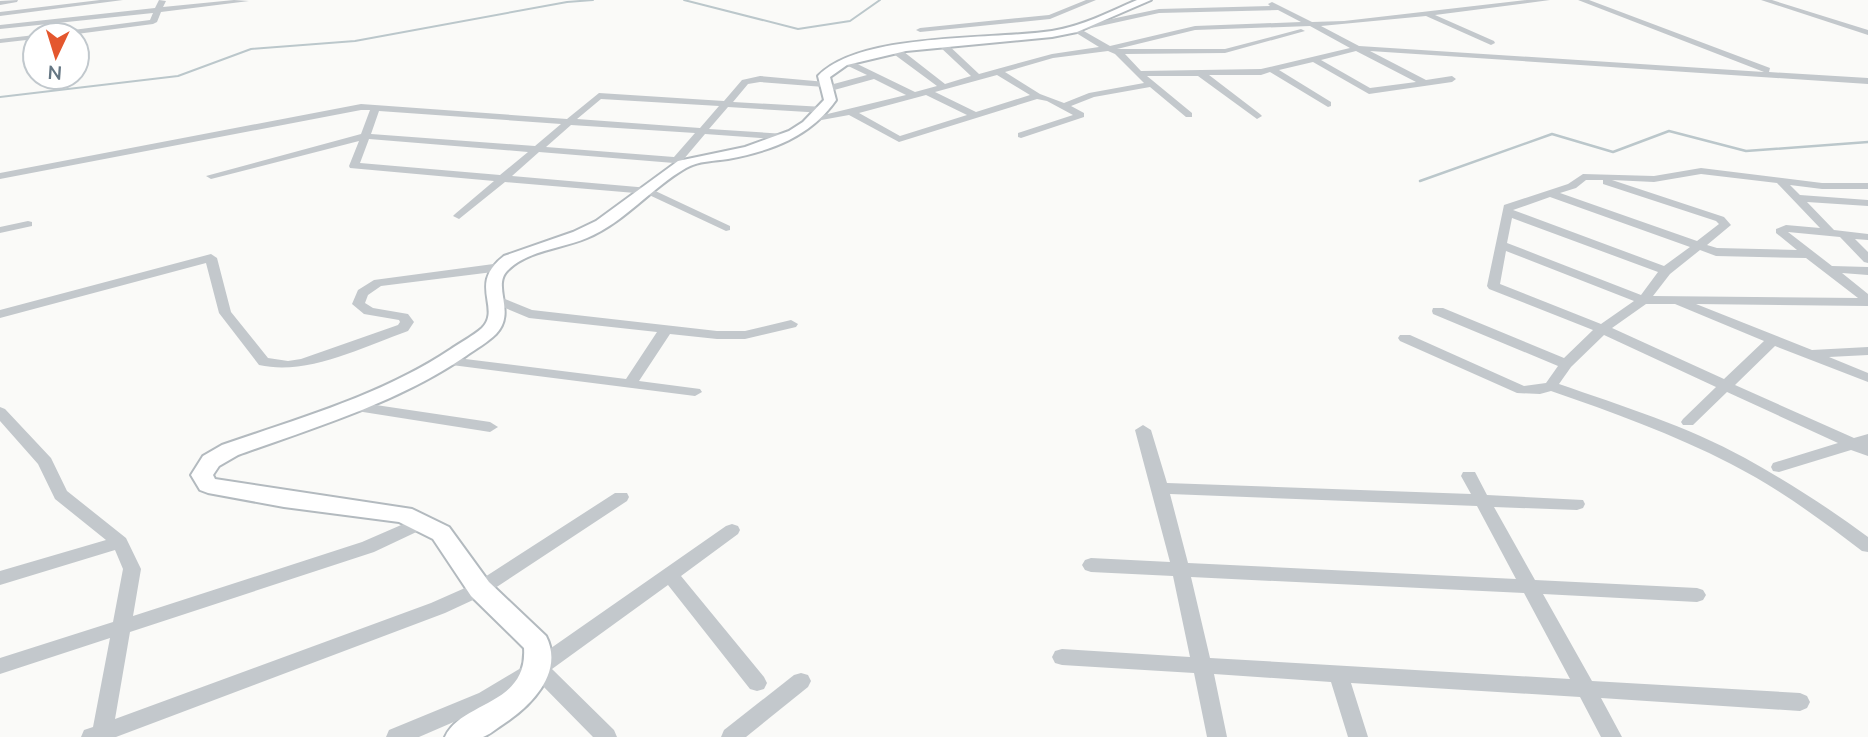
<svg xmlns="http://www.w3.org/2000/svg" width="1868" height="737" font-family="Mulish,sans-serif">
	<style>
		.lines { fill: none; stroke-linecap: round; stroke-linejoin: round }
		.stream-far1 { stroke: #bbc7cb; stroke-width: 2 }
		.stream { stroke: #bbc7cb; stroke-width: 2.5 }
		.secondary-casing { stroke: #b3babf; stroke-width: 4 }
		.street { fill: #c3c8cc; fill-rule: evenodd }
		.secondary { fill: #fff; fill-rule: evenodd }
	</style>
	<rect width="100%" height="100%" fill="#fafaf8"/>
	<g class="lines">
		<g class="stream-far1">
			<polyline points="684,0 798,29 850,21 880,0"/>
			<polyline points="0,97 178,76 251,49 355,41 567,2 593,0"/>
		</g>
		<polyline class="stream" points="1420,181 1552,134 1613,152 1669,131 1746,151 1868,142"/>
		<defs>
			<path id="secondary" d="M 1137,0 L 1151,0 L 1077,32 L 1052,37 L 906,51 L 847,65 L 830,77 L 836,100 C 810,137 771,151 728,159 C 714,161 698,161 686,168 C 651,188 625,222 587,238 C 561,249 529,250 508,270 C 491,286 517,312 496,334 C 488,342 476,349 466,356 C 397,403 316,427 238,455 L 219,466 L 213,475 L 215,479 L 412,509 L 449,527 L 489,582 L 546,636 C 565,673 530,707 502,725 C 496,729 489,735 483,737 C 472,737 456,737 445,737 C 461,701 528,706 524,648 L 471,596 L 433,539 L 399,522 L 284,507 L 208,493 L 200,490 L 191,475 L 203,456 L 222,445 C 300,418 382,395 451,349 C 461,342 473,336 482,328 C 502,308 467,284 504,256 L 573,232 L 596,221 L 678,161 L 745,147 L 789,131 L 803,122 L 824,100 L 818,76 C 860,32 992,40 1052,31 C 1083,26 1109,12 1137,0 Z"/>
		</defs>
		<use href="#secondary" class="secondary-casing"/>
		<g class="street">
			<polygon points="18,0 17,2 0,5 0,1"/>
			<polygon points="100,0 123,0 0,16 0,12"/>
			<polygon points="159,0 166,1 163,7 234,0 249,1 161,12 157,22 153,24 69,35 46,35 50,33 150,20 153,13 0,29 0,25 155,8"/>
			<polygon points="1086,0 1096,0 1050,19 920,32 916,30 920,28 1049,15"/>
			<path d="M 1527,0 L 1550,0 L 1435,15 L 1494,41 L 1495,43 L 1491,45 L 1426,16 L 1321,26 L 1359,46 L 1764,72 L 1578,0 L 1589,0 L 1770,68 L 1769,72 L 1868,78 L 1868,84 L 1370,51 L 1426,80 L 1452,76 L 1456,79 L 1452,82 L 1369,94 L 1313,62 L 1279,70 L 1331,102 L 1331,106 L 1328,107 L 1270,72 L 1261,75 L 1209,75 L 1260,114 L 1262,116 L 1257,119 L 1198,76 L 1147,76 L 1192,113 L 1192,117 L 1186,117 L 1150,87 L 1094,97 L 1071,106 L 1084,113 L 1084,117 L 1021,138 L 1018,137 L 1018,133 L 1073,115 L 1047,101 L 1037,99 L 899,142 L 849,115 L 816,121 L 811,118 L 906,95 L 874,79 L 827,92 L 824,91 L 824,87 L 760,82 L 748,84 L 733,102 L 824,107 L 829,110 L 824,113 L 728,107 L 709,129 L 786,134 L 791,137 L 786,140 L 705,134 L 683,160 L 686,164 L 681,167 L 674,163 L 539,152 L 512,176 L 649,188 L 730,226 L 730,230 L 726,231 L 647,194 L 505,182 L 459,219 L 453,216 L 455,214 L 494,181 L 350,168 L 349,166 L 359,141 L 211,179 L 206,176 L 361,134 L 370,110 L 361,110 L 0,179 L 0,173 L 361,104 L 567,119 L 599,93 L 724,101 L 742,80 L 760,76 L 826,82 L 830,85 L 867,75 L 844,64 L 843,62 L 847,59 L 915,92 L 937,86 L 891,52 L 891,48 L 904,52 L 945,84 L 971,76 L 939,46 L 939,42 L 945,42 L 979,74 L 1052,54 L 1099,47 L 1073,31 L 1073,27 L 1159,9 L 1270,6 L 1268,4 L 1272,2 L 1312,22 L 1344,21 ZM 1278,10 L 1301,22 L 1195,26 L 1110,46 L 1082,30 L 1159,13 ZM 1310,26 L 1350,48 L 1261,69 L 1141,71 L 1125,54 L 1225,53 L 1305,31 L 1301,29 L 1225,49 L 1117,49 L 1195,30 ZM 1108,51 L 1115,54 L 1144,83 L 1089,93 L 1064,103 L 1040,94 L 1005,72 L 1053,58 ZM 1356,51 L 1416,82 L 1370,88 L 1321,60 ZM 997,75 L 1030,95 L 976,112 L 935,92 ZM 926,95 L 967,115 L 900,136 L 859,113 ZM 601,99 L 719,106 L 700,128 L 577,119 ZM 379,111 L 561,124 L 535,146 L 371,134 ZM 571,125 L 695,133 L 674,157 L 546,147 ZM 369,139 L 528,152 L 500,175 L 360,163 Z"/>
			<polygon points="1761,0 1772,0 1868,30 1868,35"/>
			<polygon points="35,35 35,39 0,43 0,39"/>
			<path d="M 1701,168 L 1822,183 L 1868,183 L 1868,189 L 1822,189 L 1790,185 L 1800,195 L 1868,200 L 1868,206 L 1807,202 L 1834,230 L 1868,234 L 1868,240 L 1855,239 L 1868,252 L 1868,263 L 1864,262 L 1840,237 L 1788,232 L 1832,266 L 1868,267 L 1868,275 L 1842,273 L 1868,294 L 1868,306 L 1696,304 L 1812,350 L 1868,347 L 1868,355 L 1829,357 L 1868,373 L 1868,382 L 1775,346 L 1735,385 L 1854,438 L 1868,434 L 1868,456 L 1851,450 L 1779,472 L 1773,471 L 1771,467 L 1773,463 L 1838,443 L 1727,392 L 1693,425 L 1683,425 L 1681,422 L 1683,419 L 1716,387 L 1604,335 L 1571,367 L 1559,384 C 1622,406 1687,426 1745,458 C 1788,482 1829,508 1868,537 L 1868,552 L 1862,551 C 1820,519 1778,488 1731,464 C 1673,434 1612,412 1551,391 L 1540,394 L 1517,393 L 1400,341 L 1398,338 L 1400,335 L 1410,335 L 1524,386 L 1546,383 L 1558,366 L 1433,314 L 1432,311 L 1433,308 L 1443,308 L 1564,358 L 1593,330 L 1489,289 L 1487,286 L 1504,205 L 1568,184 L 1583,174 L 1654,176 ZM 1701,174 L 1777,183 L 1820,228 L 1786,225 L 1776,229 L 1776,233 L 1797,250 L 1717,248 L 1707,245 L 1731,225 L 1724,217 L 1612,180 L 1654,182 ZM 1586,180 L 1603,180 L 1603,184 L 1716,221 L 1719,224 L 1697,241 L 1560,193 L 1576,188 ZM 1550,197 L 1690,247 L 1664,266 L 1513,210 ZM 1512,218 L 1658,272 L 1641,295 L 1507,243 ZM 1700,250 L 1716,256 L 1806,258 L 1858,298 L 1653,296 L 1670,274 ZM 1506,251 L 1634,301 L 1601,324 L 1500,284 ZM 1646,304 L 1675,304 L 1764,341 L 1724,379 L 1612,328 Z"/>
			<polygon points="28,221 32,222 32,226 0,233 0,227"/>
			<path d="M 211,254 L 217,258 L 231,312 L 268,358 L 288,361 L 301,359 L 398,325 L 400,322 L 399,320 L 364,314 L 352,304 L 358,290 L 374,280 L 501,263 L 507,267 L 501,271 L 381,286 L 368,295 L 365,303 L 373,308 L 408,314 L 414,322 L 408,331 C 362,347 308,376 259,365 L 219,313 L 206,263 L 0,318 L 0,310 Z"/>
			<polygon points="495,295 532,310 717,331 745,331 791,320 798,324 796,327 745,339 717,339 670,334 639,381 700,389 702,392 695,396 444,364 442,361 449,357 626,379 657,332 529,318 491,302 489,299 491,296"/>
			<polygon points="349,401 490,422 498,427 490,432 344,409 342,406"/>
			<polygon points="0,407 5,409 51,458 67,491 126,538 141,569 133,616 362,542 415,519 421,517 427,519 429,523 427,527 374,552 130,632 115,719 431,603 474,584 615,493 627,493 629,497 627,501 486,594 445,613 116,737 81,737 84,730 93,727 110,638 0,674 0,658 113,622 123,569 115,550 0,585 0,571 106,540 55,499 38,464 0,421"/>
			<path d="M 1143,425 L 1151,430 L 1167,483 L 1471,494 L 1461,476 L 1463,472 L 1475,472 L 1487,495 L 1583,500 L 1585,504 L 1583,508 L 1577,510 L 1494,507 L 1535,580 L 1697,588 L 1703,590 L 1706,595 L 1703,600 L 1697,602 L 1543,594 L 1592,681 L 1800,693 L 1807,696 L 1810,702 L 1807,708 L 1800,711 L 1601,698 L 1622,737 L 1601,737 L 1580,697 L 1351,683 L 1368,737 L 1348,737 L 1331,682 L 1214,674 L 1227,737 L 1207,737 L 1194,673 L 1062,665 L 1055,663 L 1052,657 L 1055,651 L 1062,649 L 1190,657 L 1173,576 L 1091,572 L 1085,570 L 1082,565 L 1085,560 L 1091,558 L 1170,562 L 1135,430 ZM 1170,494 L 1477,506 L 1516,579 L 1188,563 ZM 1191,577 L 1524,593 L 1570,679 L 1210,658 Z"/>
			<polygon points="732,524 738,526 740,530 738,534 681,576 764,677 767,683 764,689 757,691 750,689 668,585 552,669 614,730 617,737 593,737 536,679 493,705 419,737 386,737 389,730 479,693 531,662 726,526"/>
			<polygon points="801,673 808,675 811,681 808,687 746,737 721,737 724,730 794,675"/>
		</g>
		<use href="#secondary" class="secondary"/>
	</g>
	<g transform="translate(56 56) rotate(184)"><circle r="33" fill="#ffffff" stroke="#c1c8cd" stroke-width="2"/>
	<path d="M0-5L12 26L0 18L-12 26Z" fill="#e4572e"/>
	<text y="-10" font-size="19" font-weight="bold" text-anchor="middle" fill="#657683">N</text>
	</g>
</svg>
